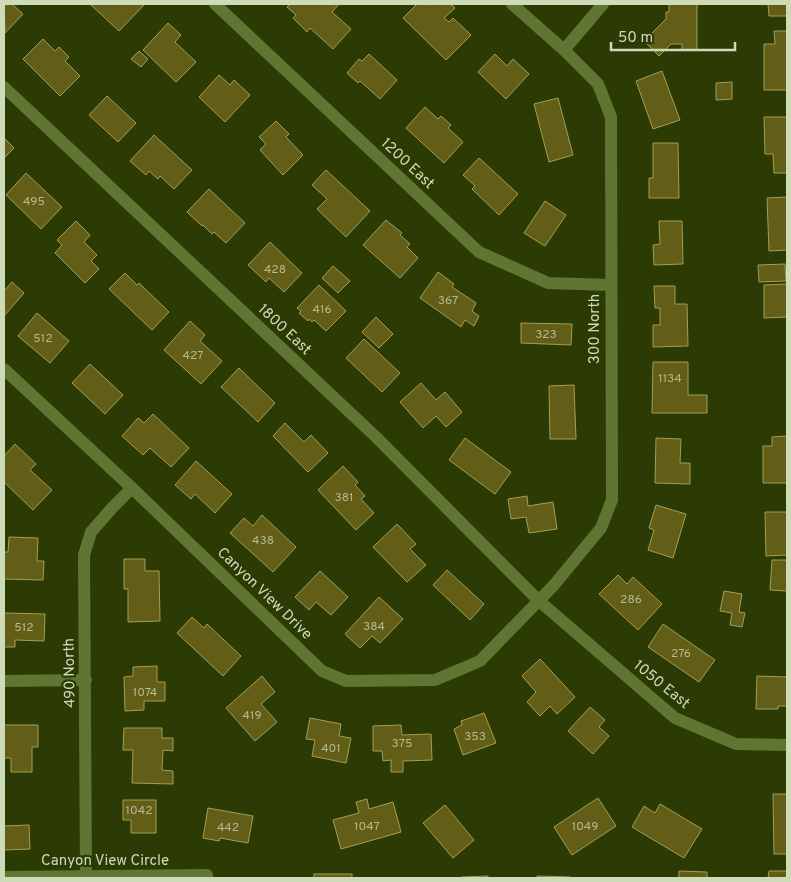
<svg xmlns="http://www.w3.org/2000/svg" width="791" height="882" font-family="Overpass,sans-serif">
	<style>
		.building { fill: #625d17; stroke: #a49f53 }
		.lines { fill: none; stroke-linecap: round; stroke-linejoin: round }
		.street { stroke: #5f7632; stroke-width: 12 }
		.labels { text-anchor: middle; stroke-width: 4.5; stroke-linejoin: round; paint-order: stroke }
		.number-label { font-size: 12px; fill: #b2bc90 }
		.street-label { font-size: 15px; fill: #cddbb8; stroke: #2c3b04 }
	</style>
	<rect width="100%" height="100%" fill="#2c3b04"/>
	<g class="building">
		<polygon points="4,4 12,4 23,14 5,33"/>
		<polygon points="90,4 142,4 144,5 119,31"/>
		<polygon points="290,4 339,4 332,12 351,29 333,49 310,28 307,32 293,18 296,15 287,7"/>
		<polygon points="417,4 428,4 429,5 431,4 451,4 455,8 444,18 449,22 453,18 471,35 446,60 403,18"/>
		<polygon points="669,4 697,4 697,50 682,50 682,44 671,44 659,56 644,41 666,19 666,12 669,12"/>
		<polygon points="768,4 787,4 787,16 769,16"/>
		<polygon points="168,23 181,35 175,42 196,62 176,82 143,50"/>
		<polygon points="774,31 787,31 787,90 764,90 764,44 775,44"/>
		<polygon points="43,39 55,51 59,47 69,57 65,61 80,76 60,96 23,59"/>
		<polygon points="139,51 148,59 141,67 131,59"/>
		<polygon points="369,54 397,80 380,99 360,81 358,83 347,73 359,59 362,61"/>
		<polygon points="495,54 507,66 513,59 529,74 506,99 478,72"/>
		<polygon points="662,71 680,120 653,129 636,81"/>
		<polygon points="219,75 230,85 234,80 250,95 225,122 199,97"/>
		<polygon points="732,82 732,99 716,100 716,83"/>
		<polygon points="107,96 136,123 118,142 89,115"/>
		<polygon points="558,98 573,155 549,162 534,104"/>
		<polygon points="425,107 438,119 441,116 451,125 448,128 463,142 444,163 406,128"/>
		<polygon points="764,117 787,117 787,173 774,173 773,154 765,154"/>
		<polygon points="276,121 289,134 286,137 303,155 283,175 260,150 266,144 259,137"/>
		<polygon points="154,135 192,170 174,189 160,176 158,179 149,171 146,175 130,161"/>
		<polygon points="4,138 14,148 4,158"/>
		<polygon points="653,143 678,143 679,198 649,198 649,178 653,178"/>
		<polygon points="479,158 518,194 499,215 472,189 475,186 463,175"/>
		<polygon points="326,170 370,211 346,237 317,209 327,199 312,185"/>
		<polygon points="26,173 62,207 41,229 6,195"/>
		<polygon points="209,189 245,223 226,243 214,232 212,234 203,225 202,226 187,212"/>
		<polygon points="787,197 787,250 769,251 767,198"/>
		<polygon points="545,201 566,215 545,246 524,233"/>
		<polygon points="386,220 402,233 400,235 410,244 407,247 418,258 400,278 363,245"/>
		<polygon points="76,221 90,235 84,242 97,255 91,261 99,269 85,283 55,253 62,245 57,240"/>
		<polygon points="659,221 682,221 683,264 654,265 653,245 660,244"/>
		<polygon points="270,242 302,273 284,292 269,278 266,282 248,265"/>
		<polygon points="785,264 786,281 759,282 758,265"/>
		<polygon points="333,266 350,281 338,293 322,278"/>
		<polygon points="438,272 454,284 452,287 476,303 472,311 479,316 474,326 465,320 461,327 420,298"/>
		<polygon points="125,273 137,285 139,283 169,312 152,330 109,289"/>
		<polygon points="12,282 24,293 4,316 4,291"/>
		<polygon points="787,284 787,317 764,318 764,285"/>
		<polygon points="319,285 346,311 326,331 314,320 312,322 309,319 308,321 299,313 301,311 297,308"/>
		<polygon points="654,286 675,286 675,304 687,304 688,346 653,347 653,325 660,325 660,308 655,308"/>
		<polygon points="37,313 69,341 50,363 18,336"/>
		<polygon points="376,317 393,334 379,348 362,332"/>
		<polygon points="190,321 205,335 200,341 222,361 201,384 164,350"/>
		<polygon points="521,323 572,324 571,345 521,343"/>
		<polygon points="364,339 400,373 382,392 346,358"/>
		<polygon points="653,362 688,362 688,395 707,395 707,413 652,413"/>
		<polygon points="90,364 123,395 105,414 72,383"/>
		<polygon points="239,368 275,403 258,422 221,387"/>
		<polygon points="421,383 436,400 445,392 462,412 446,427 436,416 423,428 400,402"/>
		<polygon points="574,385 576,439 550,439 549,386"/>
		<polygon points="153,414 189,448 171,467 150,448 143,455 122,436 138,418 144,423"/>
		<polygon points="285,423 304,442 311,435 328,453 308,472 273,436"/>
		<polygon points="787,436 787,483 763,483 763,446 772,446 772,437"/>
		<polygon points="465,438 511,472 495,494 449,460"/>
		<polygon points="656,438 681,439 680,463 690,463 690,484 655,483"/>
		<polygon points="15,444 36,464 30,470 52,490 33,510 4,482 4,456"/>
		<polygon points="196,461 232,494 215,513 195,494 191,499 175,485"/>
		<polygon points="343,466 358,482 355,485 365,496 361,499 374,513 356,530 318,490"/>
		<polygon points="527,496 528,506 553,502 557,529 529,533 526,517 511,519 508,499"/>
		<polygon points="656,505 686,514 673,558 648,550 654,530 649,528"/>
		<polygon points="765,512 787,512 787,555 766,556"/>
		<polygon points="262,515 296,547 273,572 230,533 244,518 253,526"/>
		<polygon points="397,524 416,544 410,549 426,565 407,582 373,547"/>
		<polygon points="9,537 38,538 37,561 44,561 43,580 4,579 4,552 8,552"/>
		<polygon points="124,559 145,559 145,571 159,571 160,621 128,622 128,589 124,589"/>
		<polygon points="772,560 787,560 787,591 770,590"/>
		<polygon points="447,570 484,604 470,620 433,585"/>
		<polygon points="320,571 348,597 331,615 316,602 309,610 295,597"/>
		<polygon points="618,575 627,584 633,577 662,604 638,630 599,594"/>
		<polygon points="724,591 742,594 739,612 745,613 742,627 730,625 732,613 720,611"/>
		<polygon points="379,597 403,619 380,643 372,636 360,648 345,634"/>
		<polygon points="4,613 45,614 44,641 15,640 15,647 4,647"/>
		<polygon points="192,617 204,628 207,624 241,656 223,676 177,633"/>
		<polygon points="663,624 715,660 699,682 648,647"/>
		<polygon points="540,659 575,697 557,714 550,706 540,716 527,702 536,692 522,676"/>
		<polygon points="157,666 157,682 165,682 165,701 144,701 144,710 125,711 124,677 133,676 133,667"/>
		<polygon points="262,676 275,692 261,704 277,722 255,741 226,708"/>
		<polygon points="757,676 787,677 787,706 778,706 778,709 756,709"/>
		<polygon points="590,707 605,720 599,727 609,736 593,754 568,731"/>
		<polygon points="484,713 496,743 463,755 454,729 462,725 461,721"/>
		<polygon points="310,718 341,724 339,736 351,738 346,763 312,756 315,740 306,739"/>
		<polygon points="4,725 38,725 38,747 32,747 32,772 11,772 11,758 4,758"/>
		<polygon points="401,725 402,735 431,734 432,760 403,761 403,772 391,772 391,760 383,761 382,751 373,751 373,726"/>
		<polygon points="124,728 162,728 162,738 173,738 173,751 163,750 162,770 173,771 173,784 132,783 133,750 123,750"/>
		<polygon points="773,794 787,794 787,854 774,854"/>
		<polygon points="598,798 616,826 572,855 554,827"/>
		<polygon points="367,799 369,809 393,802 401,832 341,849 333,820 359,813 356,802"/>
		<polygon points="123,800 156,800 156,833 131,833 131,820 123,820"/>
		<polygon points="660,804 702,829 684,858 632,827 644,806 655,813"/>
		<polygon points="445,805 474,840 453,858 423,823"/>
		<polygon points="208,808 253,816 248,843 220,838 219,841 203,838"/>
		<polygon points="29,825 30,849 4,850 4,826"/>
		<polygon points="679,871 707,872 707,878 679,878"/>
		<polygon points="769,871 787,871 787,878 768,878"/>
		<rect x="314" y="874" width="38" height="4"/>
		<polygon points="488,876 488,878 462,878 462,877"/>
		<polygon points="537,876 570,877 570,878 537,878"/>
	</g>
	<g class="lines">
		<g class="street">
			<polyline points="215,4 479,252 548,283 610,285"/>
			<polyline points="564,50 603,4"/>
			<polyline points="4,87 376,437 538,600 675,718 736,744 787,745"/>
			<polyline points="4,369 132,488 322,671 346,681 435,680 480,661 554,585 601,528 612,500 611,117 598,84 564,50 512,4"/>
			<polyline points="4,681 86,680"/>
			<polyline points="86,876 84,555 91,532 112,508 132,488"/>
			<polyline points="4,877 207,875 207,878"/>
		</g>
	</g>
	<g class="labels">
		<g class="number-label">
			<text x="34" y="205">495</text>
			<text x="275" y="273">428</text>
			<text x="448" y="304">367</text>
			<text x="322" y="313">416</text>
			<text x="546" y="338">323</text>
			<text x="43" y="342">512</text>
			<text x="193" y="359">427</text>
			<text x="670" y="382">1134</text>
			<text x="344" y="501">381</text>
			<text x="263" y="544">438</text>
			<text x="631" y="603">286</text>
			<text x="374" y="630">384</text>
			<text x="24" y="631">512</text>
			<text x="681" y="657">276</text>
			<text x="145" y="696">1074</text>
			<text x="252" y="719">419</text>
			<text x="475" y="740">353</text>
			<text x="402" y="747">375</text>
			<text x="331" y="752">401</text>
			<text x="139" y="814">1042</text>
			<text x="367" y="830">1047</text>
			<text x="585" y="830">1049</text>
			<text x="228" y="831">442</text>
		</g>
		<g class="street-label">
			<text transform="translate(408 163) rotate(43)" y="5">1200 East</text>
			<text transform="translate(285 329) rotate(43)" y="5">1800 East</text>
			<text transform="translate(594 329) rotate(-90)" y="5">300 North</text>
			<text transform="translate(265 593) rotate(44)" y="5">Canyon View Drive</text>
			<text transform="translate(69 673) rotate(-91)" y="5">490 North</text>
			<text transform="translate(662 684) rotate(39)" y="5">1050 East</text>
			<text x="105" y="865">Canyon View Circle</text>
		</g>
	</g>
	<rect width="791" height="882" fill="none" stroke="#cddbb8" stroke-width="10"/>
	<path d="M611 42v8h124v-8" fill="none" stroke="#cddbb8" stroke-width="2.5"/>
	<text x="618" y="42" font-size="15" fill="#cddbb8" stroke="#2c3b04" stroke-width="4" paint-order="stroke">50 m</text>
</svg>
